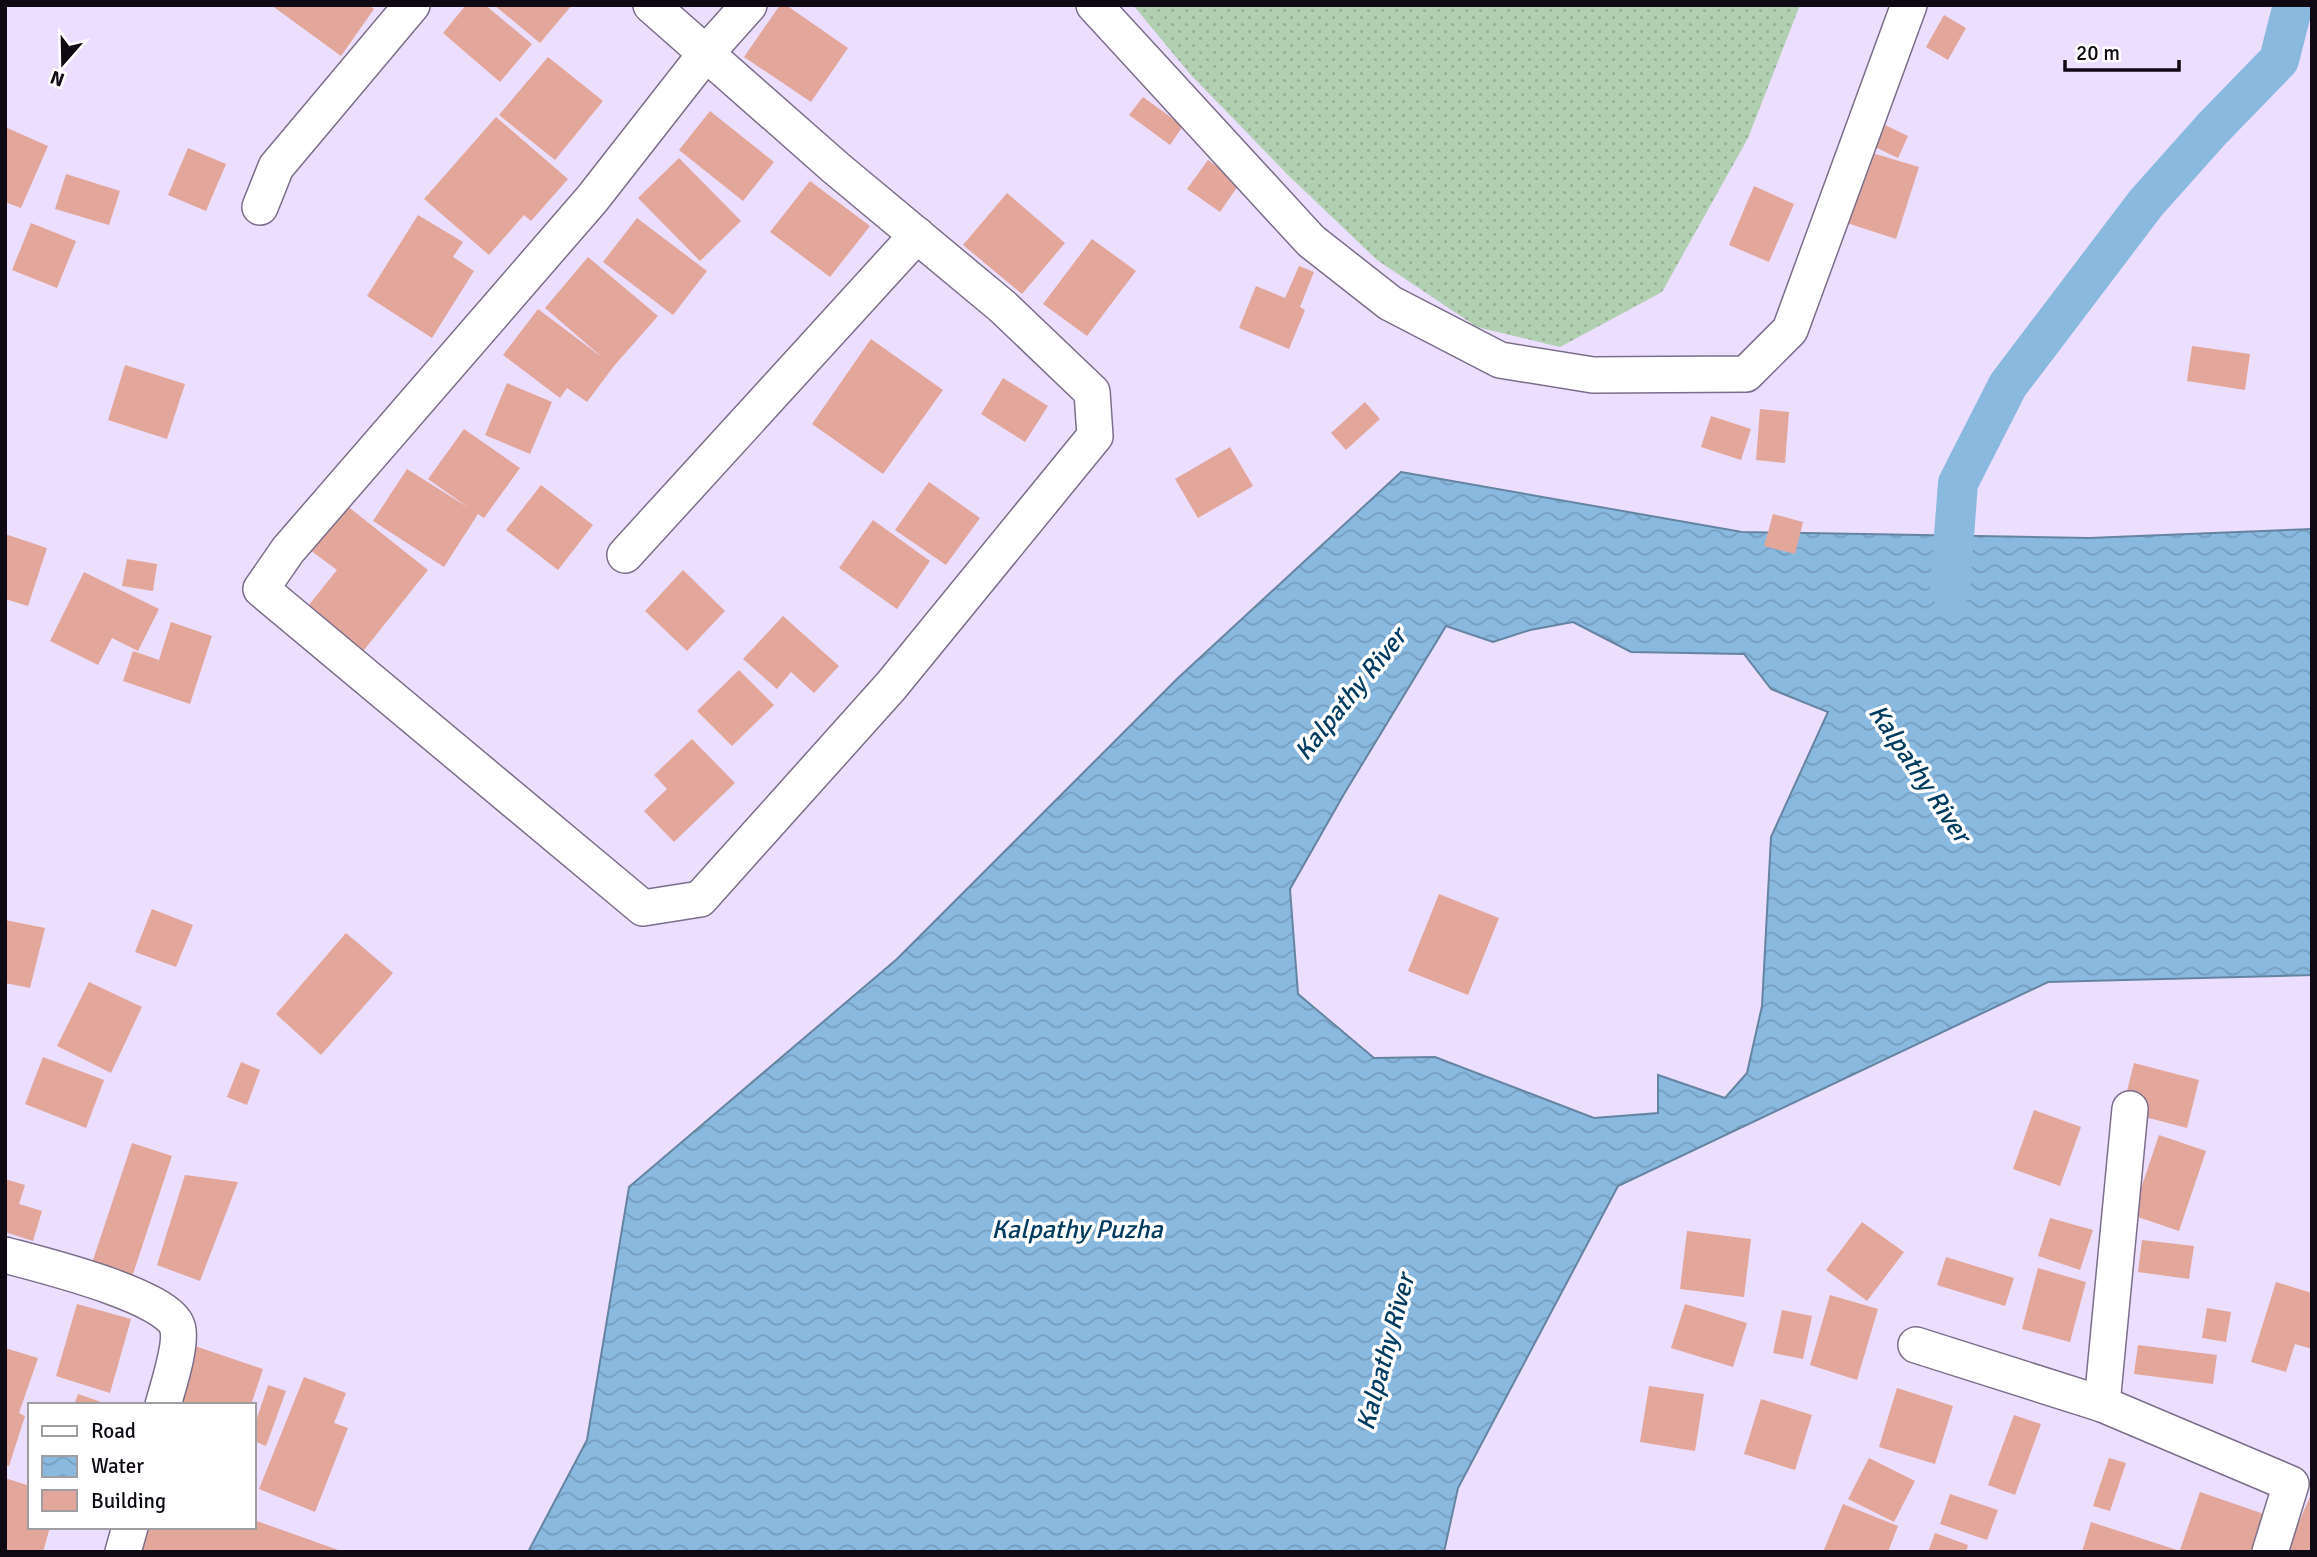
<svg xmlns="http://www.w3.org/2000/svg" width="2317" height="1557" font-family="Signika,sans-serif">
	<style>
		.grass { fill: url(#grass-dots) }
		.water { fill: url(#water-waves); stroke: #6584a2; stroke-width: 2; fill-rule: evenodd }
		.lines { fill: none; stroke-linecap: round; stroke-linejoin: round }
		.canal { stroke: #8ab9e0; stroke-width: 40 }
		.building { fill: #e3a69a }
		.street-casing { stroke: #7b6e8a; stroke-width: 38 }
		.street { stroke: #fff; stroke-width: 35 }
		.labels { text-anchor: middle; stroke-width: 7; stroke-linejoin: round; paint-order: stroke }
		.water-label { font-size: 26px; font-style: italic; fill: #013b60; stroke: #fff }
	</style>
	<defs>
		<pattern id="grass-dots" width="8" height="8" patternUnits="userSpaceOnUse" patternTransform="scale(1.75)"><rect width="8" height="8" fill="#b1cfb1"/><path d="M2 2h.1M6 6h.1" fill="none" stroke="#97b097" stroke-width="1.8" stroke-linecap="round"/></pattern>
		<pattern id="water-waves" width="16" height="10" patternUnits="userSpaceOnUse" patternTransform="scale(1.75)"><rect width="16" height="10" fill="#8ab9e0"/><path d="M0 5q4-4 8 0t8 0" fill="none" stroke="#769ebf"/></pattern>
	</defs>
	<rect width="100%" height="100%" fill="#ecdefe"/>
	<polygon class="grass" points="1133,5 1800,5 1748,138 1662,292 1560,347 1477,327 1377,260 1288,175 1190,74"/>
	<path class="water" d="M 1401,472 L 1742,532 L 2089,538 L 2312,529 L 2312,975 L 2048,982 L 1618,1186 L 1458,1488 L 1444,1552 L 528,1552 L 587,1440 L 629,1187 L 897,959 L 1177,679 ZM 1573,622 L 1631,652 L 1744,654 L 1771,689 L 1828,712 L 1771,837 L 1762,1006 L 1747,1073 L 1725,1098 L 1658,1075 L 1658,1113 L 1594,1118 L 1435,1057 L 1374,1058 L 1298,994 L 1290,889 L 1344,794 L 1446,626 L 1493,642 L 1530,630 Z"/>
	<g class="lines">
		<polyline class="canal" points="1950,589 1958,483 2008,385 2146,203 2212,129 2279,60 2293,5"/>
	</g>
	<g class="building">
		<polygon points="271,5 369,5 374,9 341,56"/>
		<polygon points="466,5 485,5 532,44 500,82 443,33"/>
		<polygon points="494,5 572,5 540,43"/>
		<polygon points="780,5 786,5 848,48 811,102 744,57"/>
		<polygon points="1944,15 1966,28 1948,60 1926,47"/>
		<polygon points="548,57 603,101 555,160 499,115"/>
		<polygon points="1143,97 1183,126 1170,145 1129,115"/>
		<polygon points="710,111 774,162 743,201 679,150"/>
		<polygon points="496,117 568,179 531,221 524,215 489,255 424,199"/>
		<polygon points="1883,124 1908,136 1898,158 1873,146"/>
		<polygon points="5,127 48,146 21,208 5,202"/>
		<polygon points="188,148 226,164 206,211 168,195"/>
		<polygon points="1869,152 1919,167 1896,239 1847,223"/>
		<polygon points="679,158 741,221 700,261 638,198"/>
		<polygon points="1208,160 1240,183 1220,212 1187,189"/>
		<polygon points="66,174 120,191 109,225 55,209"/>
		<polygon points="810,181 870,226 830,277 770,232"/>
		<polygon points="1754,186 1794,204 1769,262 1729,245"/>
		<polygon points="1007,193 1065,243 1022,294 963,245"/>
		<polygon points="418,215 463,242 453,257 474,271 432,338 367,296"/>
		<polygon points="637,218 707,271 673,315 603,262"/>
		<polygon points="31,223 76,241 57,288 12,270"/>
		<polygon points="1092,239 1136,271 1087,336 1043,304"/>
		<polygon points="588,257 658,316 614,366 587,402 567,388 560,398 503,355 538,309 603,358 545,308"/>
		<polygon points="1299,266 1314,272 1300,307 1305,310 1289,349 1239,328 1256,286 1285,298"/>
		<polygon points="871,339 943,390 883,474 812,424"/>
		<polygon points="2192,346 2250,354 2245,390 2187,381"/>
		<polygon points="125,365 185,384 167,439 108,420"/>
		<polygon points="1003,378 1048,406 1025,442 981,414"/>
		<polygon points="507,383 552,402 530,454 485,435"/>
		<polygon points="1365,402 1380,419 1346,450 1331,433"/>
		<polygon points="1760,409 1789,412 1785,463 1756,460"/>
		<polygon points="1711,416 1751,429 1741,460 1701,447"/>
		<polygon points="464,429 520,468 484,518 478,514 444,567 373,521 407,469 469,508 428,479"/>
		<polygon points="1230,447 1253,486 1198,518 1175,479"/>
		<polygon points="929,482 980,518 946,565 895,530"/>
		<polygon points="541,485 593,525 558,570 506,530"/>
		<polygon points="346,505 428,570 352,665 296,621 337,570 310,550"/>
		<polygon points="1773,514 1803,522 1795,554 1764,546"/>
		<polygon points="873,520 930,561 897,609 839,568"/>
		<polygon points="5,534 47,548 28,606 5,599"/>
		<polygon points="127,559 157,564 153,591 122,586"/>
		<polygon points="683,570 725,611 687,651 645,611"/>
		<polygon points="84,572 159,609 138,651 112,638 98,665 50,641"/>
		<polygon points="783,616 839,666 814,693 791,672 777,689 743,659"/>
		<polygon points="171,622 212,636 190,704 123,681 133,651 159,660"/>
		<polygon points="739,670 774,705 732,746 697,711"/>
		<polygon points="692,739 735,783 674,842 644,811 667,789 654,775"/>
		<polygon points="1439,894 1499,918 1468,995 1408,971"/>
		<polygon points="152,909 193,925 176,967 135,952"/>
		<polygon points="5,920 45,928 30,988 5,983"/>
		<polygon points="346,933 393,973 321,1055 276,1014"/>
		<polygon points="89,982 142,1007 111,1073 57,1046"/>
		<polygon points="43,1057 104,1080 86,1128 25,1104"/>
		<polygon points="241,1062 260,1070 247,1105 227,1097"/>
		<polygon points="2134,1063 2199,1080 2187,1128 2122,1111"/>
		<polygon points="2034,1110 2081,1127 2060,1186 2013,1169"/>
		<polygon points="2159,1135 2206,1151 2179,1231 2132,1215"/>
		<polygon points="132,1143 172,1156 130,1283 90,1269"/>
		<polygon points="185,1175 238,1182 200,1281 157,1265"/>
		<polygon points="5,1179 25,1185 19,1204 42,1211 33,1241 5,1232"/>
		<polygon points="2050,1218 2093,1230 2080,1270 2038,1256"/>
		<polygon points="1862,1222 1904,1252 1867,1301 1826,1270"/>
		<polygon points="1687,1231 1751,1239 1744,1297 1680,1289"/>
		<polygon points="2142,1240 2194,1246 2189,1279 2138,1272"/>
		<polygon points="1946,1257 2014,1278 2005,1306 1937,1285"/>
		<polygon points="2038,1268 2086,1282 2070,1342 2022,1329"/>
		<polygon points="2276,1282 2312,1293 2312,1349 2295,1344 2286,1372 2251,1362"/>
		<polygon points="1830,1295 1878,1309 1857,1380 1810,1365"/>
		<polygon points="77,1304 131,1319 110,1393 56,1376"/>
		<polygon points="1685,1304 1747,1323 1733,1367 1671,1348"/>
		<polygon points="2207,1308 2231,1312 2226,1342 2202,1338"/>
		<polygon points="1782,1310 1812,1316 1803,1359 1773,1353"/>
		<polygon points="192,1345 263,1369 251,1405 172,1405"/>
		<polygon points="2138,1345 2217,1355 2213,1384 2134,1374"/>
		<polygon points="5,1348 38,1358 19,1413 25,1416 9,1466 5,1465"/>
		<polygon points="304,1377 346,1393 334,1423 348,1428 315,1512 259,1489"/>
		<polygon points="268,1385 286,1391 266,1446 254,1441 254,1427"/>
		<polygon points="1649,1386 1704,1394 1695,1451 1640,1442"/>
		<polygon points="1897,1388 1953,1406 1935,1464 1879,1447"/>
		<polygon points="78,1394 107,1404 107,1405 74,1405"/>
		<polygon points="1761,1399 1812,1415 1795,1470 1744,1454"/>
		<polygon points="2014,1415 2041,1424 2015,1495 1988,1485"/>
		<polygon points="1869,1458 1915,1481 1894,1522 1848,1499"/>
		<polygon points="2109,1458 2126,1463 2110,1511 2093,1506"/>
		<polygon points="5,1478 30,1486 30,1527 50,1527 43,1552 5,1552"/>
		<polygon points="2200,1492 2264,1514 2251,1552 2180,1550"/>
		<polygon points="2312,1492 2312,1552 2286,1552"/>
		<polygon points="1950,1494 1998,1510 1987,1540 1940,1524"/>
		<polygon points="1843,1504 1898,1526 1888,1552 1823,1552"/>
		<polygon points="254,1520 344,1552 148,1552 134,1547 140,1527 254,1527"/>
		<polygon points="2091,1522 2180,1551 2180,1552 2082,1552"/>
		<polygon points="1935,1533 1968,1545 1966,1552 1928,1552"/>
	</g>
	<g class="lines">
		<defs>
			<g id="street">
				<polyline points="651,5 836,168 1003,307 1092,392 1095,436 891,686 700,899 643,908 261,589 288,550 592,199 707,52 749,5"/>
				<polyline points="1094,5 1311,241 1390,303 1500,360 1593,375 1746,374 1790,330 1909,5"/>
				<polyline points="260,207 276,167 412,5"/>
				<polyline points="625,555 917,235"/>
				<path d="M 5,1255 C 38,1264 166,1295 177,1326 C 183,1342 168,1387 163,1405"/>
				<polyline points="1916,1345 2102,1404 2291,1484 2270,1552"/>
				<polyline points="2102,1404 2130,1109"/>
				<polyline points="123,1552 130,1527"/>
			</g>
		</defs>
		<use href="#street" class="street-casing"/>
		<use href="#street" class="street"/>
	</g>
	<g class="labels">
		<g class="water-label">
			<text transform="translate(1350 694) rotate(-51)" y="9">Kalpathy River</text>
			<text transform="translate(1920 773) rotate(56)" y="9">Kalpathy River</text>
			<text x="1077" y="1238">Kalpathy Puzha</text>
			<text transform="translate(1385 1352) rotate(-75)" y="9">Kalpathy River</text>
		</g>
	</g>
	<rect width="2317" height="1557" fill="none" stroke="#0e0913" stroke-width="14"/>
	<rect x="28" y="1403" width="228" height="126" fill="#ffffff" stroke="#9f9da1" stroke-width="2"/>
	<rect x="42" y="1426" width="35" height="10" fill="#ffffff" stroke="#9f9da1" stroke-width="2"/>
	<text x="91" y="1438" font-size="21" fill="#0e0913">Road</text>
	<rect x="42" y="1456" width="35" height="21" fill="url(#water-waves)" stroke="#9f9da1" stroke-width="2"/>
	<text x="91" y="1473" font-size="21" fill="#0e0913">Water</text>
	<rect x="42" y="1490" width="35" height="21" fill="#e3a69a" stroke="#9f9da1" stroke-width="2"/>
	<text x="91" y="1508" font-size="21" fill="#0e0913">Building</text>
	<g transform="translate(63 63) rotate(200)" stroke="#ffffff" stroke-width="5" paint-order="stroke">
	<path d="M0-5L12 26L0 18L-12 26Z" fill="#0e0913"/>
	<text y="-10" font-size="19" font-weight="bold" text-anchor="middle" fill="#0e0913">N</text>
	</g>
	<path d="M2065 60v10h114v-10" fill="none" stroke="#0e0913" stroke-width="3.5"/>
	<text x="2076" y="60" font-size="21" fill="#0e0913" stroke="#ffffff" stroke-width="5" paint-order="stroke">20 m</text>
</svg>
